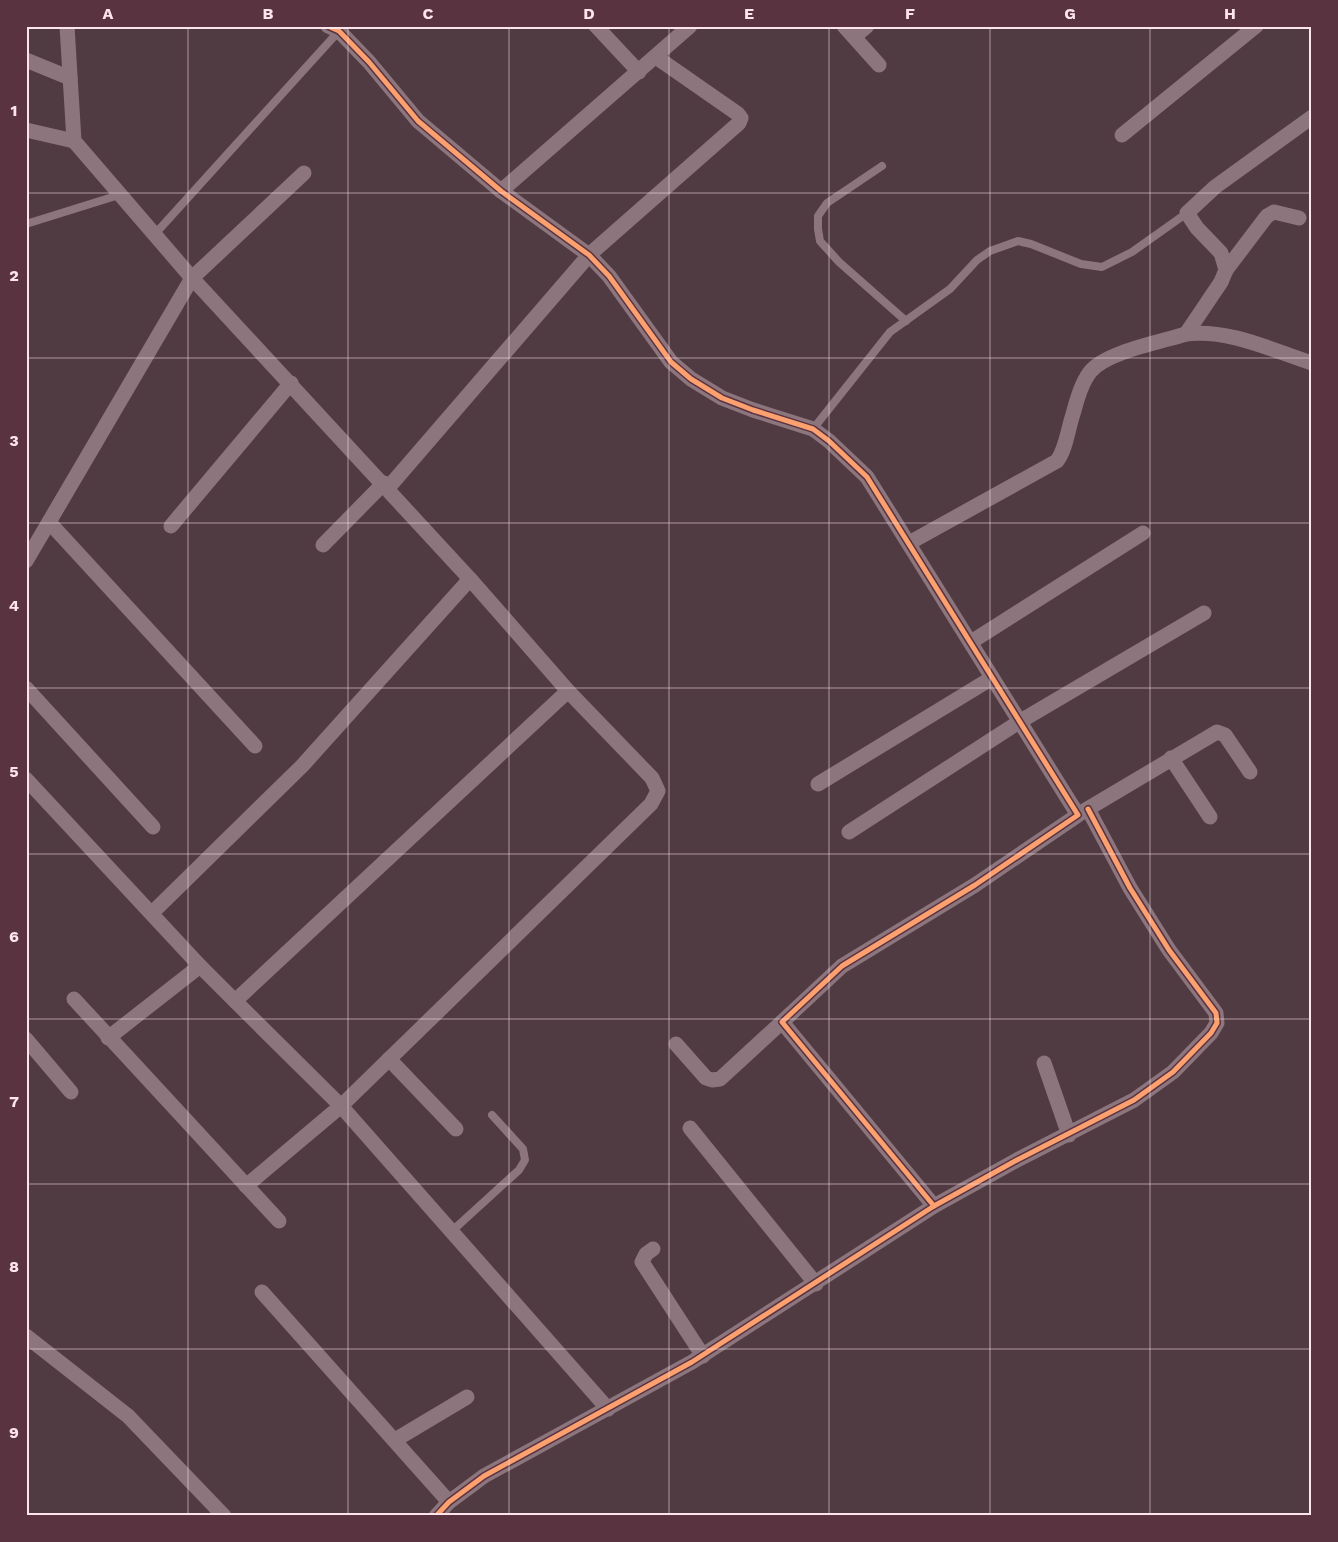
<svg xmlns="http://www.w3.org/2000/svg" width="1338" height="1542" font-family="'Work Sans',sans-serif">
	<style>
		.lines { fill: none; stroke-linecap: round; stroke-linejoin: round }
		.lane { stroke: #8c757d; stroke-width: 8 }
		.street { stroke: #8c757d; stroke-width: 15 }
		.cycleway-casing { stroke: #593340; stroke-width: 8 }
		.cycleway { stroke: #fca06f; stroke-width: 5 }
		.grid { fill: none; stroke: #fee5ed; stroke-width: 1; stroke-opacity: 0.55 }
		.neatline { fill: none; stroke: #fee5ed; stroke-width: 2 }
		.grid-label { font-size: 16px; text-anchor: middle; font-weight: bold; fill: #fee5ed }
	</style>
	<rect width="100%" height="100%" fill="#513b43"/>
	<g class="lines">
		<g class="lane">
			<polyline points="882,166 827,203 818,216 818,229 820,241 839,262 906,321"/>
			<polyline points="26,224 119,195"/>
			<polyline points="155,234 339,31"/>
			<polyline points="813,429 890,332 950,289 977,260 990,251 1018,241 1031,244 1081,264 1102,267 1132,252 1187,213"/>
			<polyline points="452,1231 519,1170 525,1160 523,1149 492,1115"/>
		</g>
		<g class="street">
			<polyline points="67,26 74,141 192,278 470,579 302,766 152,913"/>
			<polyline points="328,26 339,31 369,62 418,121 501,191 589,255 609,276 671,362 691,379 722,398 753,410 813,429 829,441 867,477 1078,815 975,885 842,966 782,1022 934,1206"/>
			<polyline points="596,26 639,72"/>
			<polyline points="844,26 879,65"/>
			<polyline points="854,37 867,26"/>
			<polyline points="26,60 70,78"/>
			<polyline points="26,130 74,141"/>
			<polyline points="1122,135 1256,26"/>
			<polyline points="501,191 690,26"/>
			<polyline points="1226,270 1267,216 1274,212 1299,218"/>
			<polyline points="1186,334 1221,282 1226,270 1221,253 1197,228 1187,213 1215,187 1312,117"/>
			<polyline points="388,488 589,255 739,123 741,118 738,114 656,57"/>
			<polyline points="171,526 291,383"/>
			<path d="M 909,543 L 1057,461 C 1066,449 1068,429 1073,414 C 1077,400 1081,384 1090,372 C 1106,352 1161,342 1186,334 C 1230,329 1271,350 1312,363"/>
			<polyline points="323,545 384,483"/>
			<polyline points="26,561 49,522"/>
			<polyline points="971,642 1143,533"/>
			<polyline points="26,688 153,827"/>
			<polyline points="255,746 49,522 192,278 304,173"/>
			<polyline points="1171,758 1210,817"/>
			<polyline points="26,779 200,966 235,1001 568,691"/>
			<polyline points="818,784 992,678"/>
			<polyline points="1079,814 1217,732 1225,735 1250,772"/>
			<polyline points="849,832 1019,722 1204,613"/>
			<polyline points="74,999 279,1221"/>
			<polyline points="235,1001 341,1106 608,1409"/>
			<polyline points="108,1038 200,966"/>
			<polyline points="26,1039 71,1092"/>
			<polyline points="676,1044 706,1078 712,1080 720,1079 782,1022"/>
			<polyline points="389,1059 456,1129"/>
			<polyline points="1044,1063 1069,1135"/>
			<polyline points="690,1128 816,1284"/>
			<polyline points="246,1186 341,1106 651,804 658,791 652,778 568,691 470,579"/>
			<polyline points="653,1249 646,1254 642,1262 703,1356"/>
			<polyline points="262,1292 449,1502"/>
			<polyline points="26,1336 128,1416 224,1516"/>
			<polyline points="395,1440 467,1397"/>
			<polyline points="436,1516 449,1502 484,1476 692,1362 934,1206 1017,1160 1134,1100 1173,1072 1211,1033 1217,1023 1216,1013 1169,950 1130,888 1088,809"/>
		</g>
		<defs>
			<g id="cycleway">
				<polyline points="328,26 339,31 369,62 418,121 501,191 589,255 609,276 671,362 691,379 722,398 753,410 813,429 829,441 867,477 1078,815 975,885 842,966 782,1022 934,1206"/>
				<polyline points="436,1516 449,1502 484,1476 692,1362 934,1206 1017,1160 1134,1100 1173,1072 1211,1033 1217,1023 1216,1013 1169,950 1130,888 1088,809"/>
			</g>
		</defs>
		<use href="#cycleway" class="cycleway-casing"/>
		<use href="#cycleway" class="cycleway"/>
	</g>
	<path class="grid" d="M 188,26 L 188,1516M 348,26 L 348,1516M 509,26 L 509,1516M 669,26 L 669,1516M 829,26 L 829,1516M 990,26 L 990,1516M 1150,26 L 1150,1516M 26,193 L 1312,193M 26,358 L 1312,358M 26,523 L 1312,523M 26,688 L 1312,688M 26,854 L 1312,854M 26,1019 L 1312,1019M 26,1184 L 1312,1184M 26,1349 L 1312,1349"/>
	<rect width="1338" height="1542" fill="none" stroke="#593340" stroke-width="55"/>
	<rect x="28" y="28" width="1282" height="1486" class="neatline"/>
	<g class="grid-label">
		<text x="108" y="19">A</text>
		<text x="268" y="19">B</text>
		<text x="428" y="19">C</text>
		<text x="589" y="19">D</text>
		<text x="749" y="19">E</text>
		<text x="910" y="19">F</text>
		<text x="1070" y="19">G</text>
		<text x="1230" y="19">H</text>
		<text x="14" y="116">1</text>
		<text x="14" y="281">2</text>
		<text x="14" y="446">3</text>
		<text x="14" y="611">4</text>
		<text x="14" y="777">5</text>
		<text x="14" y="942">6</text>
		<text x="14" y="1107">7</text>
		<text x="14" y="1272">8</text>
		<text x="14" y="1438">9</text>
	</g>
</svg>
